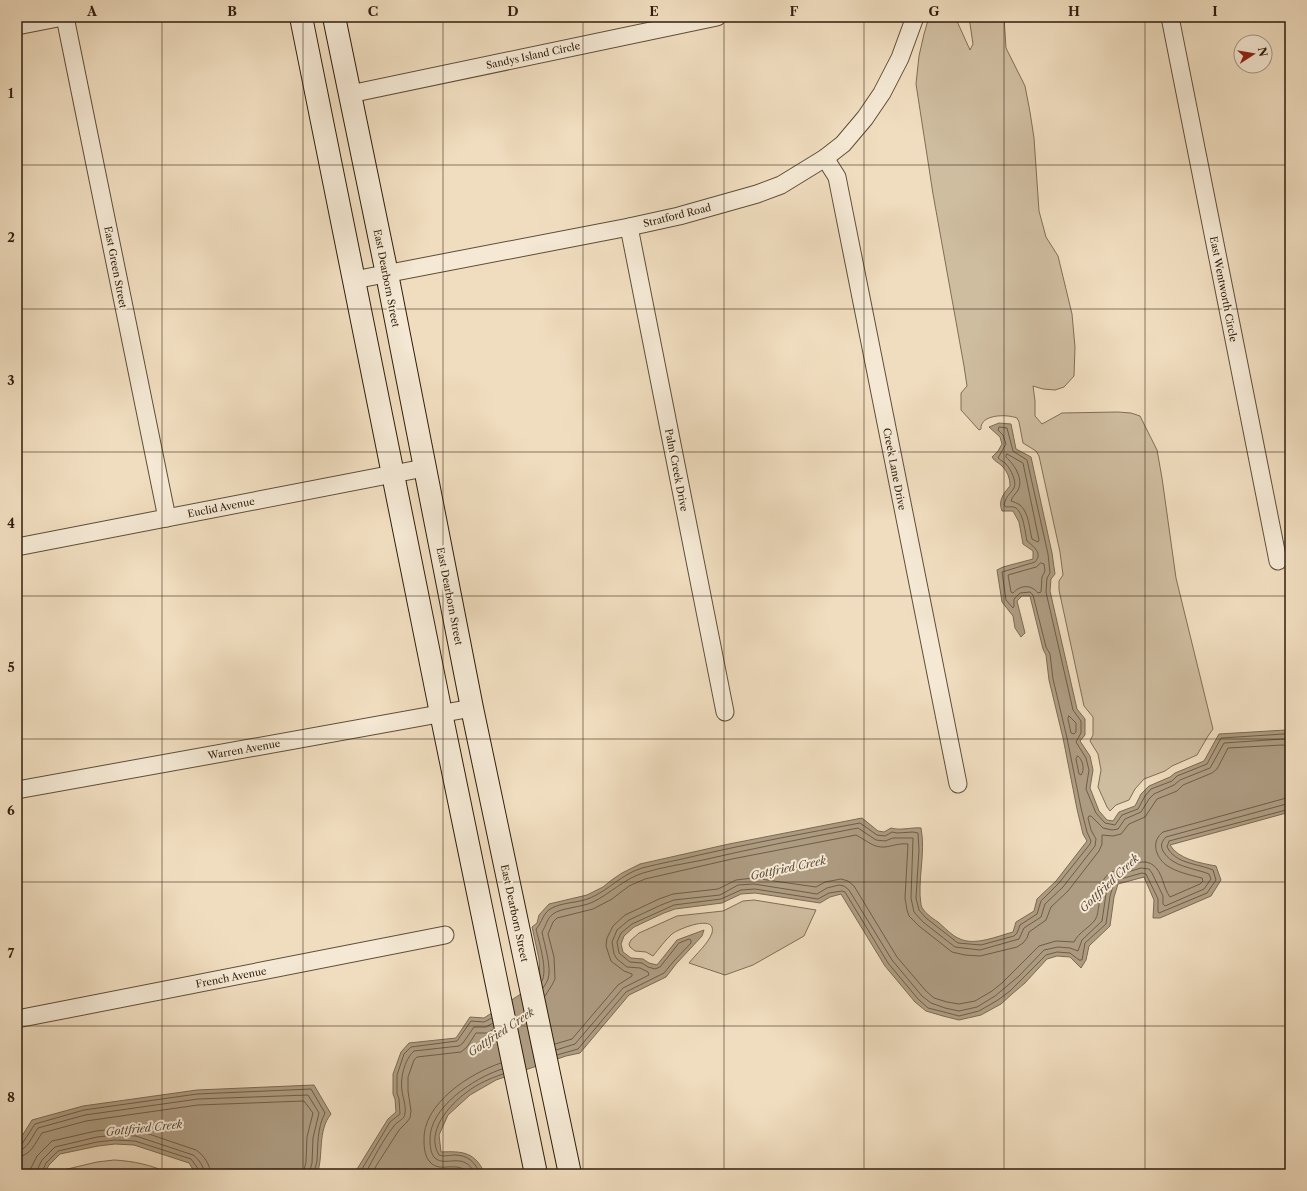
<svg xmlns="http://www.w3.org/2000/svg" width="1307" height="1191" font-family="'Libre Caslon Text',serif">
	<style>
		.green { fill: #cfbda0; stroke: #7f6e56 }
		.water { fill: #ae9c82; stroke: #7b6a52 }
		.lines { fill: none; stroke-linecap: round; stroke-linejoin: round }
		.shore { stroke: #6e5d46; stroke-width: 1 }
		.street-casing { stroke: #5f4e38; stroke-width: 19 }
		.secondary-casing { stroke: #2f1e0b; stroke-width: 24 }
		.street { stroke: #f5e9d5; stroke-width: 17 }
		.secondary { stroke: #f5e9d5; stroke-width: 22 }
		.grid { fill: none; stroke: #2f1e0b; stroke-width: 1; stroke-opacity: 0.55 }
		.labels { text-anchor: middle; stroke-width: 4; stroke-linejoin: round; paint-order: stroke }
		.street-label { font-size: 10px; fill: #2f1e0b; stroke: #f5e9d5 }
		.water-label { font-size: 11px; font-style: italic; fill: #5b4a35; stroke: #f5e9d5 }
		.neatline { fill: none; stroke: #2f1e0b; stroke-width: 1.5 }
		.grid-label { font-size: 13px; text-anchor: middle; font-weight: bold; fill: #2f1e0b }
	</style>
	<rect width="100%" height="100%" fill="#f0ddbf"/>
	<filter id="stains"><feTurbulence type="fractalNoise" baseFrequency=".005" numOctaves="4"/><feColorMatrix values="0 0 0 0 .2 0 0 0 0 .09 0 0 0 0 .02 0 0 0 .5 -.17"/></filter>
	<radialGradient id="worn" r=".72"><stop offset=".6" stop-color="#630" stop-opacity="0"/><stop offset="1" stop-color="#630" stop-opacity=".3"/></radialGradient>
	<g class="green">
		<path d="M 929,17 L 953,17 L 956,19 L 970,50 L 973,44 L 969,17 L 1004,17 L 1006,48 L 1025,86 L 1030,112 L 1034,138 L 1039,211 L 1046,237 L 1058,256 L 1072,314 L 1075,347 L 1074,376 L 1064,387 L 1055,390 L 1043,389 L 1033,386 L 1035,401 L 1035,416 L 1042,424 L 1062,413 L 1118,412 L 1131,413 L 1140,416 L 1157,450 L 1162,478 L 1176,578 L 1213,729 L 1208,736 L 1197,755 L 1172,766 L 1165,771 L 1144,779 L 1135,789 L 1129,800 L 1116,805 L 1110,811 L 1107,807 L 1098,787 L 1101,770 L 1098,754 L 1090,741 L 1093,735 L 1093,717 L 1084,706 L 1059,590 L 1059,581 L 1063,575 L 1060,552 L 1039,456 L 1036,451 L 1023,443 L 1019,422 L 1017,418 C 1007,414 980,414 981,429 L 979,430 L 961,410 L 961,393 L 967,386 L 964,366 L 933,194 L 916,84 L 919,56 L 924,34 Z"/>
		<path d="M 754,900 L 816,910 L 804,936 L 753,965 L 725,975 L 689,963 C 696,954 708,944 712,933 C 717,913 678,929 672,934 C 665,940 659,949 653,956 L 646,952 L 635,951 L 630,947 L 629,944 L 631,940 L 639,933 L 677,916 L 723,911 L 743,901 Z"/>
		<path d="M 114,1160 C 133,1161 153,1165 170,1174 L 56,1174 L 59,1171 L 97,1162 Z"/>
	</g>
	<g class="water">
		<path d="M 999,423 L 1011,424 L 1016,449 L 1031,457 L 1052,553 L 1055,574 L 1051,579 L 1050,591 L 1077,709 L 1085,719 L 1085,735 L 1080,741 L 1090,756 L 1093,770 L 1090,788 L 1099,811 L 1107,820 L 1113,821 L 1119,812 L 1135,806 L 1141,794 L 1149,786 L 1170,777 L 1175,773 L 1204,761 L 1219,734 L 1286,730 L 1290,732 L 1290,812 L 1170,845 C 1178,859 1200,863 1216,866 L 1221,880 L 1211,896 L 1160,918 L 1153,918 L 1154,900 L 1144,877 L 1118,884 L 1114,897 L 1110,926 L 1089,946 L 1086,960 L 1081,968 L 1070,957 L 1057,956 L 1047,959 L 1025,983 L 1012,994 L 1001,1004 L 981,1015 L 959,1020 L 943,1016 L 926,1011 L 915,1002 L 885,966 L 841,894 L 830,897 L 820,903 L 755,893 L 741,894 L 722,903 L 675,909 L 664,913 L 634,927 L 624,936 L 621,944 L 623,952 L 631,958 L 643,959 L 649,963 L 657,965 L 677,940 L 704,930 L 702,936 L 676,964 L 666,977 L 629,995 L 580,1053 L 566,1056 L 496,1080 L 470,1095 L 448,1115 L 439,1135 L 441,1152 C 463,1151 475,1152 485,1174 L 354,1174 L 388,1119 L 396,1112 L 395,1099 L 393,1094 L 393,1074 L 401,1052 L 409,1043 L 456,1038 L 470,1017 L 484,1018 L 533,986 L 540,977 L 539,959 L 532,927 L 537,923 L 539,915 L 549,904 L 587,895 L 603,887 L 613,879 L 622,873 L 640,864 L 729,844 L 862,818 L 878,831 L 884,832 L 891,828 C 901,831 911,827 921,828 C 926,854 917,880 921,905 C 923,912 932,918 938,922 C 944,927 952,936 960,939 C 975,946 998,936 1013,932 L 1016,922 L 1034,911 L 1037,899 L 1056,881 L 1087,841 L 1083,834 L 1077,809 L 1063,738 L 1049,680 L 1046,655 L 1043,649 L 1030,596 L 1022,596 L 1017,601 L 1025,633 L 1021,637 L 1015,628 L 1013,616 L 1002,602 L 997,570 L 1003,567 L 1033,559 L 1033,551 L 1023,544 L 1019,522 L 1013,511 L 1002,511 C 998,501 1003,494 1010,486 C 1010,479 1008,472 1002,466 C 998,462 995,462 992,457 L 998,451 L 1002,444 L 1000,437 L 989,427 Z"/>
		<path d="M 314,1085 L 331,1114 C 317,1131 324,1155 317,1174 L 196,1174 L 189,1163 L 134,1145 L 115,1144 L 98,1146 L 60,1154 L 49,1165 L 44,1174 L 17,1174 L 17,1144 L 32,1120 L 83,1106 L 197,1090 Z"/>
	</g>
	<g class="lines">
		<g class="shore">
			<path d="M 1007,454 L 1023,463 L 1039,540 L 1038,542 L 1032,539 C 1029,527 1029,513 1020,505 C 1017,503 1014,502 1011,501 C 1012,496 1016,494 1018,490 C 1024,479 1014,464 1006,457 Z"/>
			<path d="M 1041,563 L 1044,564 L 1045,571 L 1042,577 L 1041,592 L 1038,593 C 1031,584 1020,585 1013,593 L 1011,592 L 1008,575 L 1036,567 Z"/>
			<polygon points="1069,716 1076,723 1076,732 1074,734 1071,733 1068,719"/>
			<path d="M 1078,756 C 1083,760 1085,770 1081,775 L 1079,774 L 1076,759 Z"/>
			<path d="M 542,981 C 548,970 539,942 536,929 C 542,923 543,912 552,908 C 563,902 579,903 590,898 C 609,890 622,874 642,868 C 661,863 680,860 699,855 C 752,843 806,833 860,823 L 877,835 L 885,836 L 892,832 L 897,833 L 913,832 L 918,833 L 919,850 L 916,898 L 919,910 L 926,918 L 958,943 L 981,945 L 1014,936 L 1017,933 L 1020,925 L 1037,914 L 1041,901 L 1059,883 L 1090,844 L 1091,841 L 1087,832 L 1081,808 L 1067,738 L 1053,679 L 1050,654 L 1046,647 L 1033,595 L 1030,592 L 1020,593 L 1014,599 L 1014,606 L 1013,608 L 1006,600 L 1002,572 L 1035,562 C 1043,553 1034,547 1027,541 C 1025,533 1024,514 1016,508 C 1013,506 1009,507 1006,507 L 1004,505 C 1007,494 1009,496 1014,488 C 1017,481 1011,470 1006,464 C 1004,462 1000,460 998,458 L 1006,444 L 1003,435 L 998,430 L 999,427 L 1007,428 L 1013,451 L 1027,460 L 1048,554 L 1050,573 L 1047,578 L 1046,592 L 1073,710 L 1081,721 L 1081,733 L 1076,742 L 1086,758 L 1089,770 L 1086,789 L 1096,813 L 1105,823 L 1115,825 L 1122,815 L 1138,809 L 1145,796 L 1151,789 L 1172,781 L 1177,776 L 1207,764 L 1221,738 L 1284,734 L 1290,735"/>
			<path d="M 543,988 C 545,985 547,982 548,979 C 552,968 544,943 542,932 C 546,926 547,918 553,914 C 560,908 583,907 593,902 C 611,893 624,879 643,873 C 662,867 683,864 703,860 C 754,848 806,838 858,828 L 876,840 L 885,841 L 893,838 L 913,838 L 911,898 L 914,912 L 923,922 L 955,947 L 980,950 L 1019,939 L 1024,928 L 1041,917 L 1045,904 L 1063,887 L 1095,846 L 1096,839 L 1091,830 L 1088,818 L 1089,816 L 1091,816 L 1103,828 L 1112,830 L 1118,829 L 1125,819 L 1141,812 L 1149,799 L 1154,794 L 1174,785 L 1180,780 L 1210,768 L 1224,743 L 1283,739 L 1290,740"/>
			<path d="M 545,996 L 552,985 L 555,979 L 554,957 L 548,934 L 553,922 L 557,918 L 593,909 L 612,899 L 629,886 L 645,879 L 732,859 L 856,835 C 866,840 873,848 885,847 C 893,846 899,843 908,844 L 905,898 L 907,910 L 909,916 L 919,926 L 952,952 L 965,955 L 980,956 L 1017,947 L 1023,943 L 1027,938 L 1029,932 L 1046,920 L 1051,907 L 1068,891 L 1099,851 L 1102,844 L 1102,835 L 1113,836 L 1121,834 L 1129,824 L 1145,817 L 1157,799 L 1177,791 L 1183,785 L 1212,773 L 1217,769 L 1228,748 L 1282,745 L 1290,746"/>
			<path d="M 555,1044 L 572,1039 L 618,985 L 632,976 L 632,974 L 624,971 L 611,961 L 606,946 L 607,938 L 613,926 L 625,915 L 659,899 L 673,894 L 718,889 L 736,880 L 753,878 L 816,887 L 825,882 L 841,879 L 848,881 L 854,886 L 897,957 L 926,991 L 934,998 L 947,1002 L 959,1004 L 975,1001 L 992,991 L 1002,983 L 1039,946 L 1056,941 L 1074,942 C 1079,932 1089,928 1095,920 C 1098,916 1098,909 1099,905 C 1101,875 1104,873 1132,865 C 1139,862 1146,860 1153,865 C 1163,872 1163,888 1170,897 L 1200,884 L 1203,881 L 1202,878 C 1190,875 1176,872 1166,865 C 1155,856 1151,841 1163,832 L 1290,797"/>
			<path d="M 556,1050 L 575,1044 L 623,988 L 649,975 L 648,972 L 640,968 L 627,967 L 617,959 L 614,954 L 612,942 L 617,930 L 629,920 L 661,905 L 674,900 L 720,895 L 738,885 L 754,884 L 817,894 L 827,888 L 839,885 L 844,886 L 849,890 L 892,960 L 922,996 L 931,1003 L 945,1008 L 959,1011 L 977,1007 L 995,996 L 1019,976 L 1044,950 L 1058,947 L 1070,948 L 1078,951 L 1082,940 L 1102,921 L 1106,894 L 1110,881 L 1114,876 L 1141,868 L 1149,869 L 1152,873 L 1163,896 L 1163,904 L 1165,906 L 1204,889 L 1211,879 L 1209,874 C 1194,868 1172,867 1163,851 C 1160,845 1162,841 1166,837 L 1290,803"/>
			<path d="M 557,1055 L 578,1049 L 626,992 L 664,973 L 673,962 L 691,943 L 691,940 L 689,939 L 679,943 L 660,967 L 655,969 L 648,967 L 642,963 L 630,962 L 619,953 L 617,942 L 621,933 L 632,924 L 674,905 L 721,899 L 741,890 L 755,889 L 818,899 L 829,893 L 842,891 L 845,892 L 888,963 L 918,999 L 928,1008 L 944,1012 L 959,1016 L 979,1011 L 998,1000 L 1010,991 L 1046,955 L 1057,952 L 1070,953 L 1079,960 L 1082,960 L 1085,943 L 1106,924 L 1110,896 L 1114,883 L 1117,880 L 1142,873 L 1146,874 L 1158,899 L 1158,912 L 1159,913 L 1207,893 L 1216,880 L 1213,870 C 1196,863 1176,864 1167,847 L 1169,841 L 1290,809"/>
			<path d="M 17,1146 L 22,1144 L 35,1124 L 84,1110 L 197,1094 L 311,1089 L 325,1113 C 317,1128 318,1145 317,1161 C 316,1166 314,1170 314,1174"/>
			<path d="M 17,1151 C 28,1150 32,1136 38,1128 L 85,1115 L 198,1099 L 308,1095 L 319,1113 L 313,1138 L 312,1163 L 309,1174"/>
			<path d="M 17,1157 C 31,1156 35,1143 42,1133 L 86,1121 L 198,1105 L 304,1101 L 313,1113 L 307,1137 L 306,1162 L 303,1174"/>
			<path d="M 30,1174 L 31,1168 L 37,1156 L 52,1141 L 96,1131 L 115,1129 L 137,1130 L 196,1150 C 204,1155 210,1165 211,1174"/>
			<path d="M 36,1174 L 37,1170 L 42,1160 L 55,1147 L 97,1137 L 115,1135 L 136,1136 L 193,1155 C 199,1159 204,1167 205,1174"/>
			<polyline points="41,1174 46,1163 58,1151 97,1142 115,1140 135,1141 191,1159 199,1170 199,1174"/>
			<polyline points="359,1174 390,1122 400,1114 399,1099 397,1093 397,1075 404,1054 411,1047 457,1041 471,1021 484,1022 492,1018"/>
			<path d="M 365,1174 C 374,1158 382,1141 394,1126 C 397,1121 405,1120 405,1113 C 406,1105 403,1098 402,1091 C 400,1079 404,1060 414,1051 L 459,1046 L 463,1043 L 474,1027 L 486,1027 L 493,1023"/>
			<polyline points="371,1174 399,1130 406,1123 410,1118 411,1111 408,1091 408,1077 414,1060 417,1057 461,1052 467,1047 476,1033 487,1033 494,1029"/>
			<path d="M 468,1174 C 459,1159 440,1174 430,1162 C 425,1157 424,1148 424,1141 C 422,1104 470,1073 501,1063"/>
			<path d="M 475,1174 C 464,1150 446,1168 435,1158 C 431,1155 430,1146 430,1141 C 428,1108 474,1078 502,1069"/>
			<path d="M 480,1174 C 476,1163 468,1155 455,1155 C 449,1155 444,1157 439,1155 C 425,1132 449,1105 467,1092 C 477,1084 491,1078 503,1074"/>
		</g>
		<defs>
			<g id="street">
				<polyline points="65,17 167,518"/>
				<polyline points="1170,17 1278,561"/>
				<polyline points="17,26 63,17"/>
				<polyline points="350,94 717,17"/>
				<polyline points="825,158 837,177 958,784"/>
				<polyline points="629,227 725,712"/>
				<polyline points="354,280 629,227 679,216 757,194 781,185 825,158 843,144 865,118 882,93 900,58 915,17"/>
				<polyline points="17,547 424,468"/>
				<polyline points="17,790 472,708"/>
				<polyline points="17,1019 445,935"/>
			</g>
			<g id="secondary">
				<polyline points="301,17 441,713 536,1174"/>
				<polyline points="334,17 387,274 472,708 570,1174"/>
			</g>
		</defs>
		<use href="#street" class="street-casing"/>
		<use href="#secondary" class="secondary-casing"/>
		<use href="#street" class="street"/>
		<use href="#secondary" class="secondary"/>
	</g>
	<path class="grid" d="M 162,17 L 162,1174M 303,17 L 303,1174M 443,17 L 443,1174M 583,17 L 583,1174M 724,17 L 724,1174M 864,17 L 864,1174M 1004,17 L 1004,1174M 1145,17 L 1145,1174M 17,165 L 1290,165M 17,309 L 1290,309M 17,452 L 1290,452M 17,596 L 1290,596M 17,739 L 1290,739M 17,882 L 1290,882M 17,1026 L 1290,1026"/>
	<g class="labels">
		<g class="street-label">
			<text transform="translate(533 55) rotate(-12)" y="4">Sandys Island Circle</text>
			<text transform="translate(677 215) rotate(-14)" y="4">Stratford Road</text>
			<text transform="translate(116 267) rotate(79)" y="4">East Green Street</text>
			<text transform="translate(387 278) rotate(79)" y="4">East Dearborn Street</text>
			<text transform="translate(1224 289) rotate(79)" y="4">East Wentworth Circle</text>
			<text transform="translate(895 469) rotate(79)" y="4">Creek Lane Drive</text>
			<text transform="translate(677 470) rotate(79)" y="4">Palm Creek Drive</text>
			<text transform="translate(221 507) rotate(-11)" y="4">Euclid Avenue</text>
			<text transform="translate(450 596) rotate(79)" y="4">East Dearborn Street</text>
			<text transform="translate(244 749) rotate(-10)" y="4">Warren Avenue</text>
			<text transform="translate(515 913) rotate(78)" y="4">East Dearborn Street</text>
			<text transform="translate(231 977) rotate(-11)" y="4">French Avenue</text>
		</g>
		<g class="water-label">
			<text transform="translate(788 868) rotate(-12)" y="4">Gottfried Creek</text>
			<text transform="translate(1109 883) rotate(-44)" y="4">Gottfried Creek</text>
			<text transform="translate(501 1032) rotate(-34)" y="4">Gottfried Creek</text>
			<text transform="translate(144 1128) rotate(-6)" y="4">Gottfried Creek</text>
		</g>
	</g>
	<rect width="1307" height="1191" fill="none" stroke="#f0ddbf" stroke-width="44"/>
	<g transform="translate(1253 54) rotate(78)"><circle r="19" fill="#f5e9d5" stroke="#a69884"/>
	<path d="M0-3L7 15L0 10L-7 15Z" fill="#8f2418"/>
	<text y="-6" font-size="11" font-weight="bold" text-anchor="middle" fill="#2f1e0b">N</text>
	</g>
	<rect x="22" y="22" width="1263" height="1147" class="neatline"/>
	<g class="grid-label">
		<text x="92" y="16">A</text>
		<text x="232" y="16">B</text>
		<text x="373" y="16">C</text>
		<text x="513" y="16">D</text>
		<text x="654" y="16">E</text>
		<text x="794" y="16">F</text>
		<text x="934" y="16">G</text>
		<text x="1074" y="16">H</text>
		<text x="1215" y="16">I</text>
		<text x="11" y="98">1</text>
		<text x="11" y="242">2</text>
		<text x="11" y="385">3</text>
		<text x="11" y="528">4</text>
		<text x="11" y="672">5</text>
		<text x="11" y="815">6</text>
		<text x="11" y="958">7</text>
		<text x="11" y="1102">8</text>
	</g>
	<rect width="100%" height="100%" filter="url(#stains)"/>
	<rect width="100%" height="100%" fill="url(#worn)"/>
</svg>
